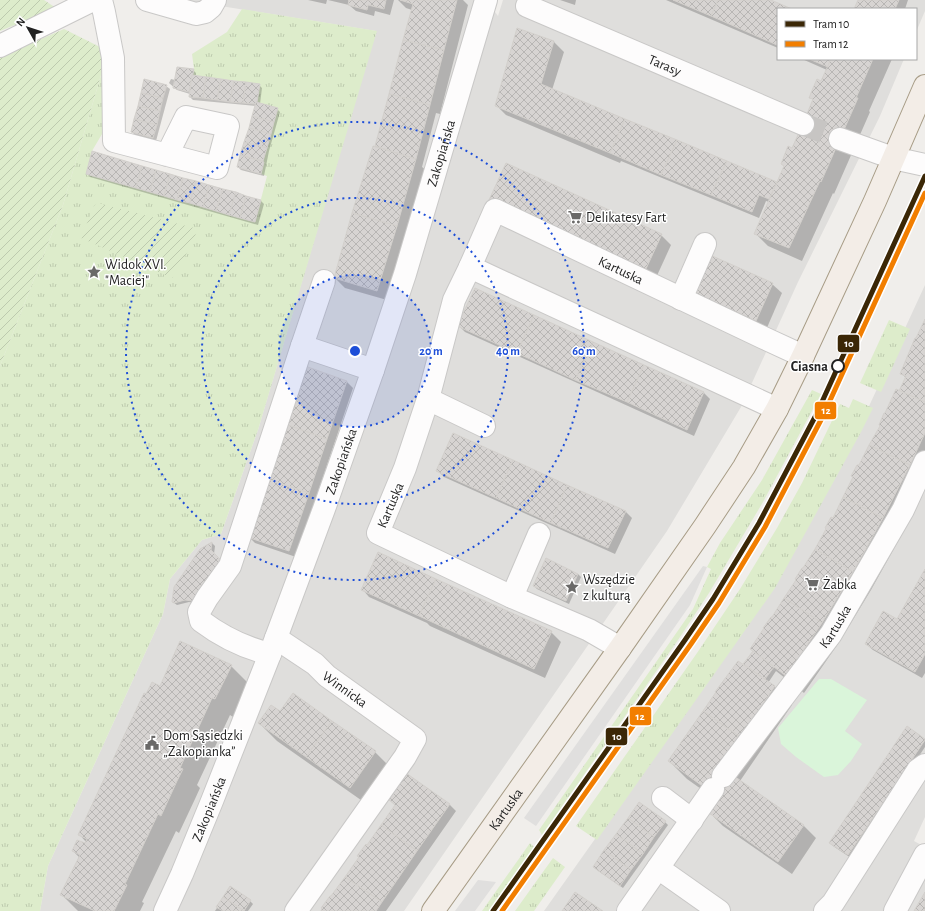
<svg xmlns="http://www.w3.org/2000/svg" width="925" height="911" font-family="'Alegreya Sans',sans-serif">
	<style>
		.residential { fill: #dfdedc }
		.grass { fill: url(#grass-tufts) }
		.park { fill: #daf5da }
		.garden { fill: url(#garden-furrows) }
		.parking { fill: #e0dfde }
		.shadow { fill: #0003 }
		.building { fill: url(#building-cross-hatch); stroke: #d3d0cc }
		.lines { fill: none; stroke-linecap: round; stroke-linejoin: round }
		.minor-tunnel { stroke: #c7c5c3; stroke-width: 22; stroke-dasharray: 22 11; stroke-linecap: butt }
		.minor-casing { stroke: #c9c8c7; stroke-width: 24 }
		.major-casing { stroke: #a79c86; stroke-width: 24 }
		.minor { stroke: #fdfcfc; stroke-width: 22 }
		.major { stroke: #f3ede7; stroke-width: 22 }
		.tram-1-casing { stroke: #fff; stroke-width: 8 }
		.tram-2-casing { stroke: #fff; stroke-width: 8 }
		.tram-1 { stroke: #3b2706; stroke-width: 5 }
		.tram-2 { stroke: #f27e00; stroke-width: 5 }
		.ring { fill: none; stroke: #1d4ed8; stroke-width: 2; stroke-dasharray: 2 4 }
		.stop-dot { fill: #fff; stroke: #222; stroke-width: 2 }
		.labels { text-anchor: middle; stroke-width: 3; stroke-linejoin: round; paint-order: stroke }
		.street-label { font-size: 14px; fill: #222; stroke: #fff }
		.poi-label { font-size: 14px; fill: #222; stroke: #fff; text-anchor: start }
		.stop-label { font-size: 14px; font-weight: bold; fill: #222; stroke: #fff; text-anchor: end }
		.centre { fill: #1d4ed8; stroke: #fff; stroke-width: 2 }
		.ring-label { font-size: 12px; text-anchor: middle; font-weight: bold; fill: #1d4ed8; stroke: #fff; stroke-width: 3; stroke-linejoin: round; paint-order: stroke }
		.line-badge { stroke: #fff; stroke-width: 1.5 }
		.badge-label { font-size: 11px; text-anchor: middle; font-weight: bold; fill: #fff }
	</style>
	<defs>
		<pattern id="grass-tufts" width="24" height="20" patternUnits="userSpaceOnUse"><rect width="24" height="20" fill="#ddeccb"/><path d="M3 7l-1-3M5 7V3M7 7l1-3M15 17l-1-3M17 17v-4M19 17l1-3" fill="none" stroke="#bdcaae"/></pattern>
		<pattern id="garden-furrows" width="10" height="10" patternUnits="userSpaceOnUse"><rect width="10" height="10" fill="#ddeccb"/><path d="M-1 1l2-2M0 10L10 0M9 11l2-2" fill="none" stroke="#bdcaae"/></pattern>
		<pattern id="building-cross-hatch" width="8" height="8" patternUnits="userSpaceOnUse"><rect width="8" height="8" fill="#d7d4d2"/><path d="M0 0l8 8M0 8l8-8" fill="none" stroke="#b8b6b4"/></pattern>
	</defs>
	<rect width="100%" height="100%" fill="#f0eeeb"/>
	<g class="residential">
		<polygon points="184,0 486,0 498,16 503,0 925,0 925,11 916,32 916,9 778,9 778,59 904,59 880,116 798,282 741,407 667,531 404,911 40,911 48,866 163,614 170,579 202,540 221,534 258,430 376,31"/>
		<polygon points="925,285 925,817 914,841 925,847 925,911 544,911 658,750 858,430"/>
	</g>
	<g class="grass">
		<polygon points="242,9 377,31 258,430 221,534 202,540 170,579 163,614 48,866 40,911 0,911 0,366 63,205 108,51 105,129 92,151 86,174 255,222 267,176 261,174 264,162 263,161 278,108 257,102 260,84 192,75 194,69 192,54 227,32"/>
		<polygon points="889,320 910,329 881,392 860,383"/>
		<polygon points="812,390 821,394 763,502 709,593 678,640 542,835 539,830 693,609 711,569 707,567 720,543 762,480"/>
		<polygon points="853,399 873,408 861,432 775,588 597,840 576,826 697,653 740,589 777,528 802,483 840,404 849,408"/>
		<polygon points="530,843 534,847 489,911 482,911"/>
		<polygon points="553,858 565,867 534,911 515,911"/>
	</g>
	<polygon class="park" points="819,679 831,679 867,700 845,731 862,744 851,761 838,775 824,777 796,757 781,744 778,728"/>
	<g class="garden">
		<polygon points="0,0 44,0 56,8 0,31"/>
		<polygon points="64,29 108,51 63,205 0,366 0,57"/>
		<polygon points="98,203 198,229 189,249 172,278 81,238 94,206"/>
	</g>
	<g class="parking">
		<polygon points="703,566 707,567 690,605 536,826 524,818"/>
		<polygon points="478,880 496,882 475,911 455,911"/>
	</g>
	<g class="shadow">
		<polygon points="308,0 327,0 326,4"/>
		<polygon points="328,0 394,0 390,15 375,11 374,16 356,11 349,5"/>
		<polygon points="398,0 463,0 468,5 440,114 436,113 422,167 426,170 387,300 345,288 335,278 375,147 412,10 406,8"/>
		<polygon points="560,0 576,0 575,5"/>
		<polygon points="666,0 769,0 789,9 778,9 778,48"/>
		<polygon points="859,0 908,0 905,9 855,9"/>
		<polygon points="554,42 564,52 552,90 777,183 785,167 782,164 792,149 813,100 811,98 821,82 827,70 802,59 892,59 869,111 870,112 834,194 833,193 802,261 768,246 755,233 769,202 766,201 759,218 621,161 620,163 506,115 496,105"/>
		<polygon points="193,70 196,73 196,76 259,85 262,88 260,104 277,109 280,112 269,151 264,176 241,170 238,167 256,106 193,100 190,97 190,94 177,90 169,83 171,79 175,80"/>
		<polygon points="166,86 170,89 156,141 135,135 132,132"/>
		<polygon points="87,173 261,201 264,204 258,225 90,177"/>
		<polygon points="490,200 661,235 671,245 655,280"/>
		<polygon points="772,284 782,293 766,330 703,302"/>
		<polygon points="925,321 925,488 901,536 871,590 840,641 804,693 776,671 768,683 775,687 792,705 740,781 803,825 816,838 792,874 723,826 710,813 718,801 687,779 669,761 748,667 745,664 754,651 772,619 804,570 833,519 859,467 900,392 906,378 902,374"/>
		<polygon points="459,326 704,393 710,399 694,436 465,332"/>
		<polygon points="346,381 353,388 296,557 255,543 248,536"/>
		<polygon points="454,434 626,512 632,518 615,554 444,477 437,470"/>
		<polygon points="212,543 215,546 214,554 195,603 189,602 177,605 173,602 201,550"/>
		<polygon points="925,571 925,673 922,678 873,650 866,644 898,620"/>
		<polygon points="578,574 581,577 569,604 537,589 534,586"/>
		<polygon points="363,590 551,632 561,642 545,678 430,626 427,623 369,597"/>
		<polygon points="231,666 249,684 233,717 230,715 197,785 200,788 195,799 179,833 176,831 142,902 144,903 140,911 78,911 62,895 79,857 73,851 85,845 86,842 79,834 146,696 161,687"/>
		<polygon points="293,694 375,752 393,770 368,805 277,741 259,723 280,712"/>
		<polygon points="907,728 925,740 925,747 851,858 833,846 830,842"/>
		<polygon points="407,774 450,805 456,811 386,911 322,911 396,806 389,799"/>
		<polygon points="665,822 668,825 623,888 597,870"/>
		<polygon points="230,888 250,901 253,904 248,911 215,911"/>
	</g>
	<g class="building">
		<polygon points="348,0 386,0 384,9 368,5 367,10 348,5 349,0"/>
		<polygon points="400,0 457,0 444,50 403,40 413,4"/>
		<polygon points="673,0 718,0 711,16"/>
		<polygon points="718,0 771,0 792,9 778,9 778,42 777,45 711,16"/>
		<polygon points="858,0 899,0 895,9 854,9"/>
		<polygon points="517,28 554,41 541,84 625,119 610,153 495,106"/>
		<polygon points="403,40 444,50 430,105 389,94"/>
		<polygon points="809,59 831,59 828,67"/>
		<polygon points="831,59 873,59 856,98 858,98 821,182 820,181 789,248 754,234 784,166 781,164 788,146 792,148 803,124 813,99 809,98 813,88 817,79 821,81"/>
		<polygon points="177,67 194,69 189,92 173,88"/>
		<polygon points="192,75 206,77 203,98 189,97"/>
		<polygon points="206,77 221,79 217,100 203,98"/>
		<polygon points="144,79 167,85 163,98 141,93"/>
		<polygon points="221,79 234,81 230,102 217,100"/>
		<polygon points="234,81 246,82 243,103 230,102"/>
		<polygon points="246,82 260,84 257,102 256,102 256,104 243,103"/>
		<polygon points="141,93 163,98 160,111 138,106"/>
		<polygon points="389,94 430,105 416,159 375,146"/>
		<polygon points="256,102 278,108 274,122 252,116"/>
		<polygon points="138,106 160,111 157,125 134,119"/>
		<polygon points="252,116 274,122 271,134 249,128"/>
		<polygon points="134,119 157,125 153,138 131,132"/>
		<polygon points="625,119 677,140 661,175 610,153"/>
		<polygon points="249,128 271,134 267,148 244,142"/>
		<polygon points="677,140 727,161 711,195 661,175"/>
		<polygon points="244,142 267,148 263,161 240,155"/>
		<polygon points="373,146 416,159 397,226 352,213"/>
		<polygon points="92,151 142,166 136,188 86,174"/>
		<polygon points="240,155 264,162 261,174 237,167"/>
		<polygon points="727,161 777,182 769,199 759,195 752,212 711,195"/>
		<polygon points="506,163 662,234 645,271 489,200"/>
		<polygon points="142,166 156,170 150,192 136,188"/>
		<polygon points="156,170 170,174 164,196 150,192"/>
		<polygon points="170,174 183,178 177,200 164,196"/>
		<polygon points="183,178 196,181 190,203 177,200"/>
		<polygon points="196,181 209,185 203,207 190,203"/>
		<polygon points="209,185 223,189 216,211 203,207"/>
		<polygon points="223,189 236,192 229,215 216,211"/>
		<polygon points="236,192 246,196 240,218 229,215"/>
		<polygon points="246,196 261,200 255,222 240,218"/>
		<polygon points="352,213 397,226 377,291 334,278"/>
		<polygon points="708,254 773,283 756,321 692,292"/>
		<polygon points="475,288 534,315 517,353 457,326"/>
		<polygon points="534,315 593,342 575,380 517,353"/>
		<polygon points="925,319 925,402 899,391 906,376 900,374 915,338 916,338"/>
		<polygon points="593,342 644,365 627,402 575,380"/>
		<polygon points="644,365 704,392 687,430 627,402"/>
		<polygon points="305,366 347,381 327,439 285,424"/>
		<polygon points="896,389 925,402 925,433 910,465 869,445 880,426 879,425 884,413 885,413"/>
		<polygon points="285,424 327,439 309,493 267,479"/>
		<polygon points="453,433 513,460 496,498 436,471"/>
		<polygon points="869,445 910,465 883,518 843,497 853,477 851,476 857,465 859,465"/>
		<polygon points="513,460 567,485 551,523 496,498"/>
		<polygon points="267,479 309,493 289,551 247,537"/>
		<polygon points="567,485 626,511 608,548 551,523"/>
		<polygon points="843,497 883,518 853,572 815,549 826,529 825,528 831,517 833,518"/>
		<polygon points="212,542 211,550 221,560 192,601 185,600 174,603 172,602 174,587 200,549"/>
		<polygon points="815,549 853,572 822,623 784,598 796,580 795,579 802,568 803,568"/>
		<polygon points="378,552 436,579 419,616 361,590"/>
		<polygon points="546,558 578,574 566,601 533,586"/>
		<polygon points="925,569 925,653 924,656 915,672 865,644 883,611 897,619"/>
		<polygon points="436,579 552,631 534,669 419,616"/>
		<polygon points="784,598 822,623 786,676 750,649 764,628 763,628 771,617 772,617"/>
		<polygon points="180,641 232,665 215,699 212,698 180,768 183,769 177,781 161,816 158,814 125,884 127,885 114,911 95,911 60,895 80,855 72,851 77,840 85,843 87,839 78,835 144,693 146,694 152,682 160,686"/>
		<polygon points="753,651 774,667 765,679 743,664"/>
		<polygon points="738,661 775,686 740,737 703,711 716,692 715,692"/>
		<polygon points="293,693 332,721 306,757 258,723 271,705 280,711"/>
		<polygon points="703,711 740,737 705,788 668,761"/>
		<polygon points="332,721 376,751 350,788 306,757"/>
		<polygon points="907,726 925,739 925,740 848,855 829,843"/>
		<polygon points="406,773 450,804 417,851 381,825 395,805 388,799"/>
		<polygon points="734,776 804,825 778,862 709,813"/>
		<polygon points="639,802 666,821 654,837 628,818"/>
		<polygon points="628,818 654,837 643,854 616,834"/>
		<polygon points="381,825 417,851 382,902 345,877 359,857 357,856 366,844 367,845"/>
		<polygon points="616,834 643,854 631,870 604,850"/>
		<polygon points="604,850 631,870 620,886 593,867"/>
		<polygon points="345,877 382,902 376,911 321,911 322,908 321,908 330,896 331,896"/>
		<polygon points="230,886 251,900 244,911 223,897"/>
		<polygon points="575,892 603,911 562,911"/>
		<polygon points="925,892 925,911 914,911"/>
		<polygon points="223,897 244,911 223,911 216,907"/>
	</g>
	<g class="lines">
		<polyline class="minor-tunnel" points="803,124 840,139"/>
		<defs>
			<g id="minor">
				<polyline points="101,0 104,12 113,58 114,141 217,168 228,126 186,117 167,155"/>
				<polyline points="147,0 196,14 205,12 211,7 215,0"/>
				<path id="s1" d="M 527,6 L 803,124"/>
				<polyline points="0,46 93,0"/>
				<polyline points="840,139 893,158 925,165"/>
				<polyline points="470,267 454,300 428,399 405,468 378,533 512,597 589,630 620,648"/>
				<polyline points="324,281 302,346 373,370"/>
				<polyline points="681,299 705,244"/>
				<polyline points="428,399 484,426"/>
				<path id="s2" d="M 777,409 L 470,267 L 495,210 L 764,338 L 803,356"/>
				<polyline points="512,597 539,534"/>
				<path id="s3" d="M 276,638 L 315,664 L 327,676 L 415,739 L 405,757 L 296,911"/>
				<path d="M 270,654 C 245,648 221,636 201,621 L 199,612 L 207,598 L 230,566 L 302,346"/>
				<path id="s4" d="M 723,776 L 831,634 L 903,510 L 925,462"/>
				<polyline points="663,798 692,820"/>
				<polyline points="658,868 719,911"/>
				<path id="s5" d="M 165,911 L 182,874 L 212,801 L 270,654 L 324,509 L 373,370 L 405,274 L 486,0"/>
				<polyline points="628,911 713,789"/>
				<polyline points="825,911 833,903 918,770 925,765"/>
				<polyline points="895,911 925,855"/>
			</g>
			<g id="major">
				<path id="s6" d="M 433,911 L 620,648 L 705,526 L 744,467 L 777,409 L 803,356 L 875,201 L 925,86"/>
			</g>
		</defs>
		<use href="#minor" class="minor-casing"/>
		<use href="#major" class="major-casing"/>
		<use href="#minor" class="minor"/>
		<use href="#major" class="major"/>
		<defs>
			<polyline id="tram-1" points="493,911 685,640 713,599 759,523 816,415 925,176"/>
			<polyline id="tram-2" points="502,911 691,644 719,603 765,527 822,418 925,193"/>
		</defs>
		<use href="#tram-1" class="tram-1-casing"/>
		<use href="#tram-2" class="tram-2-casing"/>
		<use href="#tram-1" class="tram-1"/>
		<use href="#tram-2" class="tram-2"/>
	</g>
	<circle cx="355" cy="351" r="76" fill="#1d4ed8" fill-opacity=".12"/>
	<g class="ring">
		<circle cx="355" cy="351" r="76"/>
		<circle cx="355" cy="351" r="153"/>
		<circle cx="355" cy="351" r="229"/>
	</g>
	<defs>
		<symbol id="supermarket-bare" viewBox="-9 -9 18 18"><path d="M-6-5.5h2.5l.6 2H6L4.5 2H-2.5L-4.4-4H-6ZM-1.5 3.2a1.3 1.3 0 1 0 .1 0ZM3 3.2a1.3 1.3 0 1 0 .1 0Z" fill="#6a6968" stroke="#fff" stroke-width="2.5" paint-order="stroke"/></symbol>
		<symbol id="sight-bare" viewBox="-9 -9 18 18"><path d="M0-6L1.8-2.2L6-1.7L2.9 1.2L3.7 5.4L0 3.3L-3.7 5.4L-2.9 1.2L-6-1.7L-1.8-2.2Z" fill="#6a6968" stroke="#fff" stroke-width="2.5" paint-order="stroke"/></symbol>
		<symbol id="civic-bare" viewBox="-9 -9 18 18"><path d="M-.6-6.5H3V-4.5H.6V-3L4-1V1h2V6H-6V1h2V-1L-.6-3ZM-1.2 2.5V6h2.4V2.5Z" fill="#6a6968" stroke="#fff" stroke-width="2.5" paint-order="stroke"/></symbol>
	</defs>
	<g fill-rule="evenodd">
		<use href="#supermarket-bare" x="565" y="207" width="20" height="20"/>
		<use href="#sight-bare" x="84" y="262" width="20" height="20"/>
		<use href="#supermarket-bare" x="802" y="574" width="20" height="20"/>
		<use href="#sight-bare" x="562" y="577" width="20" height="20"/>
		<use href="#civic-bare" x="142" y="733" width="20" height="20"/>
	</g>
	<circle class="stop-dot" cx="838" cy="366" r="6"/>
	<g class="labels">
		<g class="street-label">
			<text dy="5" stroke="none"><textPath href="#s1" startOffset="150">Tarasy</textPath></text>
			<text dy="5" stroke="none"><textPath href="#s5" startOffset="807">Zakopiańska</textPath></text>
			<text dy="5" stroke="none"><textPath href="#s2" startOffset="540">Kartuska</textPath></text>
			<text dy="5" stroke="none"><textPath href="#s5" startOffset="483">Zakopiańska</textPath></text>
			<text transform="translate(390 505) rotate(-67)" y="5">Kartuska</text>
			<text dy="5" stroke="none"><textPath href="#s4" startOffset="187">Kartuska</textPath></text>
			<text dy="5" stroke="none"><textPath href="#s3" startOffset="86">Winnicka</textPath></text>
			<text dy="5" stroke="none"><textPath href="#s6" startOffset="125">Kartuska</textPath></text>
			<text dy="5" stroke="none"><textPath href="#s5" startOffset="111">Zakopiańska</textPath></text>
		</g>
		<g class="poi-label">
			<text x="586" y="222">Delikatesy Fart</text>
			<text x="105" y="269">Widok XVI.<tspan x="105" dy="16">"Maciej"</tspan></text>
			<text x="583" y="584">Wszędzie<tspan x="583" dy="16">z kulturą</tspan></text>
			<text x="823" y="589">Żabka</text>
			<text x="163" y="740">Dom Sąsiedzki<tspan x="163" dy="16">„Zakopianka”</tspan></text>
		</g>
		<g class="stop-label">
			<text x="828" y="371">Ciasna</text>
		</g>
	</g>
	<circle cx="355" cy="351" r="6" class="centre"/>
	<g class="ring-label">
		<text x="431" y="355">20 m</text>
		<text x="508" y="355">40 m</text>
		<text x="584" y="355">60 m</text>
	</g>
	<g class="line-badge">
		<rect x="837" y="334" width="23" height="19" rx="4" fill="#3b2706"/>
		<rect x="814" y="401" width="23" height="19" rx="4" fill="#f27e00"/>
		<rect x="629" y="706" width="23" height="20" rx="4" fill="#f27e00"/>
		<rect x="605" y="727" width="23" height="19" rx="4" fill="#3b2706"/>
	</g>
	<g class="badge-label">
		<text x="849" y="347">10</text>
		<text x="826" y="414">12</text>
		<text x="640" y="720">12</text>
		<text x="617" y="740">10</text>
	</g>
	<rect x="777" y="8" width="140" height="52" fill="#ffffff" stroke="#a7a7a7"/>
	<rect x="785" y="21" width="20" height="6" fill="#3b2706" stroke="#a7a7a7"/>
	<text x="813" y="28" font-size="12" fill="#222222">Tram 10</text>
	<rect x="785" y="41" width="20" height="6" fill="#f27e00" stroke="#a7a7a7"/>
	<text x="813" y="48" font-size="12" fill="#222222">Tram 12</text>
	<g transform="translate(28 28) rotate(309)" stroke="#ffffff" stroke-width="3" paint-order="stroke">
	<path d="M0-3L7 15L0 10L-7 15Z" fill="#222222"/>
	<text y="-6" font-size="11" font-weight="bold" text-anchor="middle" fill="#222222">N</text>
	</g>
</svg>
